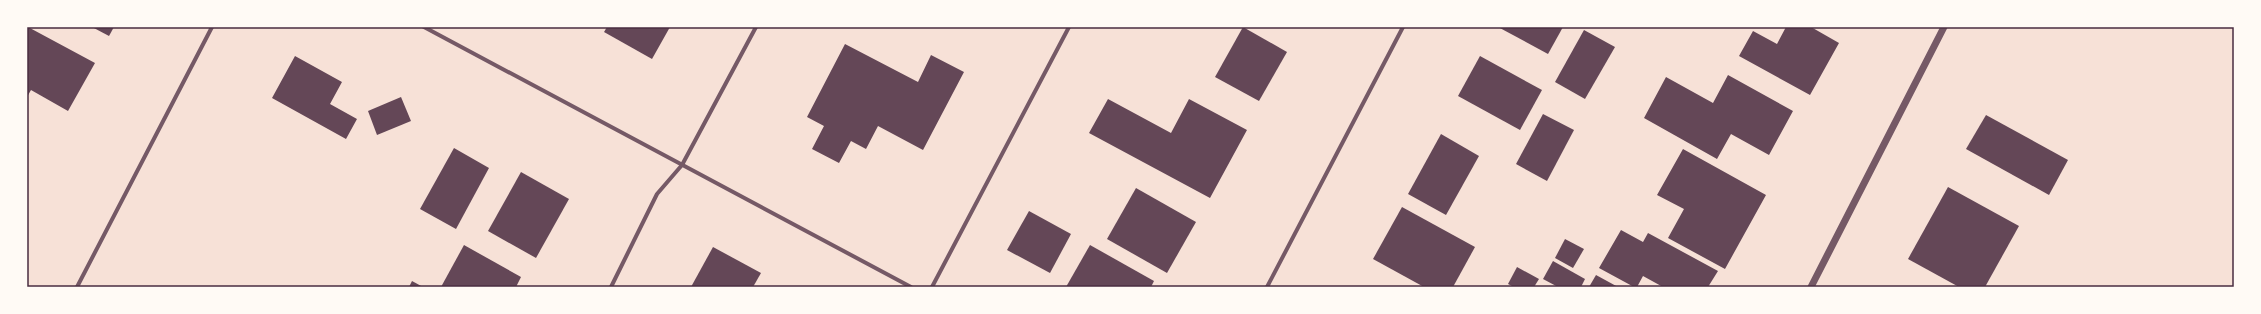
<svg xmlns="http://www.w3.org/2000/svg" width="2261" height="314" font-family="Figtree,sans-serif">
	<style>
		.building { fill: #644757 }
		.lines { fill: none; stroke-linecap: round; stroke-linejoin: round }
		.minor { stroke: #755966; stroke-width: 4 }
		.tertiary { stroke: #755966; stroke-width: 7 }
		.neatline { fill: none; stroke: #4a2c40; stroke-width: 1.5 }
	</style>
	<rect width="100%" height="100%" fill="#f7e1d7"/>
	<g class="building">
		<polygon points="28,27 95,63 68,111 31,90 27,97"/>
		<polygon points="92,27 114,27 109,36"/>
		<polygon points="607,27 670,27 652,59 604,32"/>
		<polygon points="1243,27 1287,52 1259,101 1215,77"/>
		<polygon points="1498,27 1563,27 1548,54"/>
		<polygon points="1786,27 1811,27 1839,43 1810,95 1739,56 1753,31 1777,44"/>
		<polygon points="1584,30 1615,47 1585,99 1555,82"/>
		<polygon points="845,44 918,82 931,55 964,72 923,150 878,126 866,149 851,141 839,163 812,149 824,126 807,117"/>
		<polygon points="295,56 342,82 330,104 357,119 346,139 272,98"/>
		<polygon points="1480,56 1542,90 1520,130 1458,96"/>
		<polygon points="1728,75 1793,111 1769,155 1731,134 1717,159 1644,118 1666,77 1713,103"/>
		<polygon points="401,97 411,121 377,135 368,111"/>
		<polygon points="1108,99 1171,133 1189,99 1247,130 1210,198 1089,133"/>
		<polygon points="1543,114 1574,130 1547,181 1516,164"/>
		<polygon points="1986,115 2068,160 2049,195 1966,149"/>
		<polygon points="1441,134 1479,156 1446,215 1408,194"/>
		<polygon points="454,148 489,168 456,229 420,209"/>
		<polygon points="1683,149 1766,195 1725,269 1668,238 1684,209 1657,195"/>
		<polygon points="521,172 569,199 536,258 488,231"/>
		<polygon points="1948,187 2019,226 1985,287 1959,287 1908,259"/>
		<polygon points="1136,188 1196,222 1167,273 1107,239"/>
		<polygon points="1402,207 1475,247 1453,287 1424,287 1373,259"/>
		<polygon points="1029,211 1071,234 1050,273 1007,250"/>
		<polygon points="1621,230 1643,242 1648,233 1718,271 1708,287 1663,287 1643,276 1637,287 1634,287 1599,268"/>
		<polygon points="1565,239 1584,249 1573,268 1555,258"/>
		<polygon points="464,245 521,277 516,287 441,287"/>
		<polygon points="1090,245 1154,281 1151,287 1066,287"/>
		<polygon points="713,247 761,273 753,287 691,287"/>
		<polygon points="1553,261 1585,279 1581,287 1558,287 1543,279"/>
		<polygon points="1517,267 1539,279 1534,287 1514,287 1508,284"/>
		<polygon points="1596,275 1618,287 1589,287"/>
		<polygon points="412,281 423,287 409,287"/>
	</g>
	<g class="lines">
		<g class="minor">
			<polyline points="424,27 911,287"/>
			<polyline points="77,287 212,27"/>
			<polyline points="611,287 657,194 682,165 756,27"/>
			<polyline points="932,287 1069,27"/>
			<polyline points="1267,287 1403,27"/>
		</g>
		<polyline class="tertiary" points="1811,287 1944,27"/>
	</g>
	<rect width="2261" height="314" fill="none" stroke="#fffaf5" stroke-width="56"/>
	<rect x="28" y="28" width="2205" height="258" class="neatline"/>
</svg>
